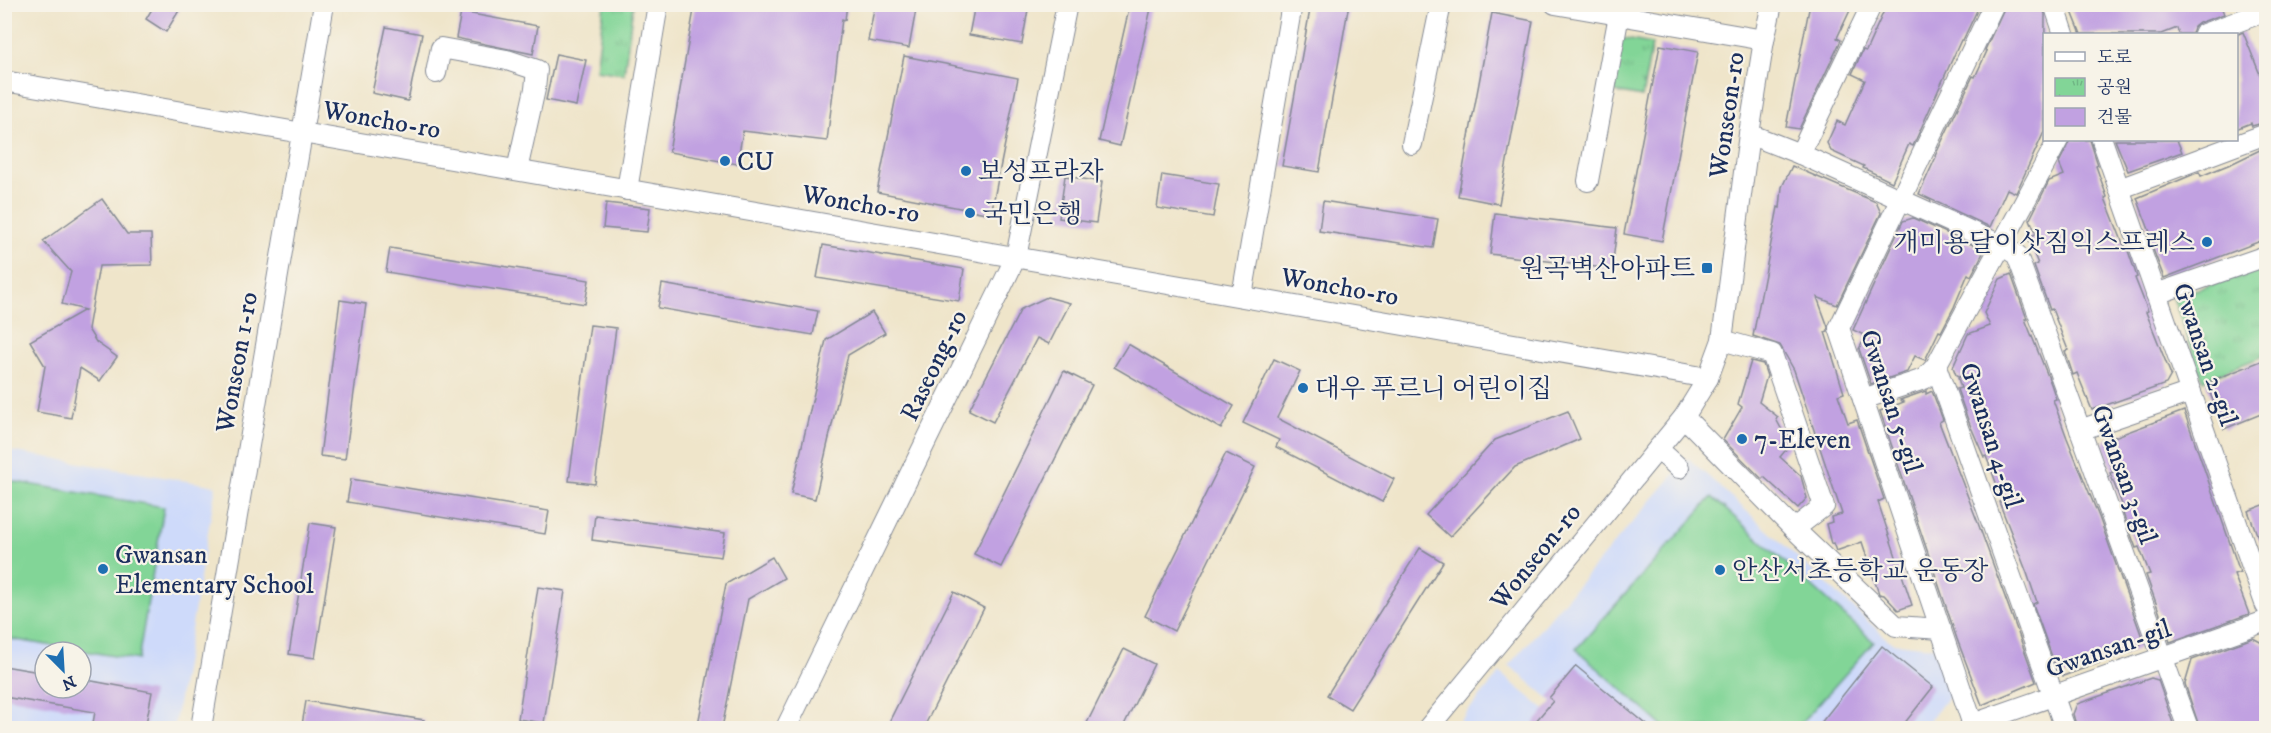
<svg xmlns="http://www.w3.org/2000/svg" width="2271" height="733" font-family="'IM FELL DW Pica','Noto Serif KR',serif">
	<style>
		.built { fill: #cedafa; fill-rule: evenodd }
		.park { fill: url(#park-tufts); stroke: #4e827a; stroke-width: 1.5 }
		.pitch { fill: #82d597; stroke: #4e827a; stroke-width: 1.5 }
		.building { fill: #c1a1e1 }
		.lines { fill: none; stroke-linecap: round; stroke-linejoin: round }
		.minor-casing { stroke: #858a94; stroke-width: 22 }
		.minor { stroke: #fff; stroke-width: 20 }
		.poi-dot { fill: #1f6fb2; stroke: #f7f3e8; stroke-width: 2 }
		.labels { text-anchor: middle; stroke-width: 4.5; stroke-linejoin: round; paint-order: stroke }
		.street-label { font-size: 26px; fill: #1b2f5e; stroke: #f7f3e8 }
		.poi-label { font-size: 26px; fill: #1b2f5e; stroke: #f7f3e8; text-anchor: start }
	</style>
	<defs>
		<pattern id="park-tufts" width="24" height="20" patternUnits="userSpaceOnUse" patternTransform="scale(1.5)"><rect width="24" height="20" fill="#82d597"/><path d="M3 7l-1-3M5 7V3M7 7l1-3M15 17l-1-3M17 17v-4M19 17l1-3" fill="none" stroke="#70b785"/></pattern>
	</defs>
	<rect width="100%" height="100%" fill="#f7f3e8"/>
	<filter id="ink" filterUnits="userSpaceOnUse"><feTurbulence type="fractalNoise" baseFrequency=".0167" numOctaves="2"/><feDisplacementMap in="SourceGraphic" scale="12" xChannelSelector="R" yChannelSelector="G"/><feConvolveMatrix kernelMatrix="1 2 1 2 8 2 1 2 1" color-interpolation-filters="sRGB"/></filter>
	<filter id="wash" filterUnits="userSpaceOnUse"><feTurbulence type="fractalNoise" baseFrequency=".008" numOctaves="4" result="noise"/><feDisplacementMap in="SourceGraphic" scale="24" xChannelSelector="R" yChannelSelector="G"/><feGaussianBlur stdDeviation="1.35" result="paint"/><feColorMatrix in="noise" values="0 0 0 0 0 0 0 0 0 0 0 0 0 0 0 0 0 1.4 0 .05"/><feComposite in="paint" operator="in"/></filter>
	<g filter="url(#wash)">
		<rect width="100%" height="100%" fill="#efe5ca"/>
		<g class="built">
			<path d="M 4,450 L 216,486 L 174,728 L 5,728 ZM 45,652 L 81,652 L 81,688 L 45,688 Z"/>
			<polygon points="1688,458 1892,643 1933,647 1949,696 1923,728 1583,728 1509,665"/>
			<polygon points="1500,673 1567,728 1454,728"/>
		</g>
		<g class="park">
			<polygon points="604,5 633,5 624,74 596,70"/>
			<polygon points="1620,38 1652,44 1642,97 1610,91"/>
			<polygon points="2263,268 2266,279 2266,355 2203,380 2173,297"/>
		</g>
		<g class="pitch">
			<polygon points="5,480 164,507 138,660 5,638"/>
			<polygon points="1712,497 1874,642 1797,728 1665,728 1576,649"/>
		</g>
		<g id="blocks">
			<g class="building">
				<polygon points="155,4 183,4 166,32 146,19"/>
				<polygon points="695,4 847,4 845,20 842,19 827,141 743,131 737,164 669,152"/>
				<polygon points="875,4 917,4 909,48 868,41"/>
				<polygon points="975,4 1029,4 1022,44 969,35"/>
				<polygon points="1130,4 1152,4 1120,146 1099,141"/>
				<polygon points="1311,4 1349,4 1319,172 1282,166"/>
				<polygon points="1810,4 1853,4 1837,38 1841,40 1799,129 1786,127"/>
				<polygon points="1887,4 1980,4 1963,40 1961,40 1913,146 1909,144 1892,182 1863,168 1864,166 1831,151 1827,143 1837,121 1845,125 1865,80 1852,74 1863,50 1866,51"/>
				<polygon points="2006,4 2042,4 2045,14 2044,132 2016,193 2007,189 1990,227 1919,194 1936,157 1935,156 1973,76 1975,77 1987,51 1985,50"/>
				<polygon points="2069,4 2220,4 2224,14 2199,23 2194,27 2192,34 2179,34 2177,28 2162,34 2081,34"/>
				<polygon points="461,12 538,26 533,54 456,38"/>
				<polygon points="1492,13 1533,21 1499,204 1458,196"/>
				<polygon points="386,27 422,34 408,101 372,93"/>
				<polygon points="2243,32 2263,82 2266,85 2266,122 2252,126 2251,123 2236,129 2236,35"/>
				<polygon points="1660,45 1698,52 1662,241 1624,234"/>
				<polygon points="556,54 586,60 576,106 546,100"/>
				<polygon points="904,56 1018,78 991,214 877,192"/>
				<polygon points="2070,140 2090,140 2098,165 2096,166 2107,197 2105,198 2124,246 2126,245 2137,277 2135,278 2148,311 2146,312 2171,375 2166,384 2092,410 2077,373 2073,375 2065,351 2068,350 2052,309 2050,310 2034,266 2038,264 2027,237 2036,234 2030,219 2049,181 2064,175 2059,163"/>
				<polygon points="2115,140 2177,140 2182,152 2128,171"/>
				<polygon points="2266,147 2266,239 2164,278 2148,236 2151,235 2137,198 2199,172 2201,176 2233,163"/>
				<polygon points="1792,166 1876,202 1881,213 1837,305 1817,297 1828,327 1828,331 1825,332 1844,393 1838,395 1848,423 1857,420 1884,499 1878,502 1912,605 1898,610 1884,595 1879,594 1862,542 1836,551 1833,543 1831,544 1826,524 1832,522 1831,517 1842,514 1794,370 1780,345 1753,336 1778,207 1780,208 1782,187"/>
				<polygon points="1162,175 1219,184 1213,217 1157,208"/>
				<polygon points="1065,176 1102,182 1096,223 1059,218"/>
				<polygon points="102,199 127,234 151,234 152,265 99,266 88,329 96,342 117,357 100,381 80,368 71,418 37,412 45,366 30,341 85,310 62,304 71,272 43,241"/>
				<polygon points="1323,201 1438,219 1433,248 1319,231"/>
				<polygon points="606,203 650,208 647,232 603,228"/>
				<polygon points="1495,213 1617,228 1612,269 1490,254"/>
				<polygon points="1913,218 1980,248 1978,251 1983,253 1971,276 1968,274 1954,307 1941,332 1939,331 1925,360 1915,356 1907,372 1871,384 1859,349 1866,336 1853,330 1903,221"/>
				<polygon points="823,245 964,269 959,301 817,278"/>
				<polygon points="390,248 589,280 585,304 386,272"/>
				<polygon points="2011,274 2027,319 2025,319 2051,384 2056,399 2053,400 2067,438 2099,517 2143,640 2138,649 2063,676 2061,672 2058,673 2033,604 2037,602 2027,573 1999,502 2003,501 1986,456 1984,457 1968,420 1957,389 1961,388 1958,378 1961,377 1956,375 1953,367 1968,334 1990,326 1984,313 2000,279"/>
				<polygon points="662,284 818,311 813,335 658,308"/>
				<polygon points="1047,297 1070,303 1049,344 1037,338 993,422 969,410 1021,309"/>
				<polygon points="340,300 366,304 345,459 320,456"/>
				<polygon points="872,312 885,333 848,355 815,499 791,494 826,340"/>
				<polygon points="590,325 616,328 595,484 569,481"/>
				<polygon points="1128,344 1234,406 1221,429 1114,367"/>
				<polygon points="1274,359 1300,371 1277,418 1394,479 1382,502 1276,447 1279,440 1243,423"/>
				<polygon points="2266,359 2266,412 2224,429 2206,383"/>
				<polygon points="1751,361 1763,364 1767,376 1759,402 1778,417 1776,419 1790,445 1780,457 1801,476 1802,480 1807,498 1798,508 1764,477 1762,479 1723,440 1742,407 1738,404"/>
				<polygon points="1064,371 1092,385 1001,567 974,554"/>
				<polygon points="1926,391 1926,394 1932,391 1943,420 1939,422 1978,523 2036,682 1982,705 1957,639 1880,411 1904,402 1900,400"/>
				<polygon points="1568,411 1580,439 1515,467 1450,537 1426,515 1495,440"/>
				<polygon points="2184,411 2240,572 2234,574 2249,614 2170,642 2146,575 2150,574 2139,547 2136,548 2121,508 2123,507 2110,473 2113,472 2103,446 2106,440"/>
				<polygon points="1226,453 1255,467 1174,631 1145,616"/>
				<polygon points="351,479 549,511 545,534 347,502"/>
				<polygon points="2266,504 2266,555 2265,555 2248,511"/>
				<polygon points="595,515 725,533 721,557 592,540"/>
				<polygon points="310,523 336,527 315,658 289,654"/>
				<polygon points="1420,548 1443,562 1350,709 1327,695"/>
				<polygon points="772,557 784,578 748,599 722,728 698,724 726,584"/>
				<polygon points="538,587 565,591 544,723 518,719"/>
				<polygon points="954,592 984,608 923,729 901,729 889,722"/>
				<polygon points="2253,638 2264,644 2266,651 2266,729 2200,729 2185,684 2192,660"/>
				<polygon points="1882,646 1933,687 1900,729 1816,729"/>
				<polygon points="1124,649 1154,664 1122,729 1084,729"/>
				<polygon points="4,666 45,673 45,688 81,688 81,679 152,692 145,729 126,729 93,723 95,712 4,697"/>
				<polygon points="1576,666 1652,729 1529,729 1553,701 1549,698"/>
				<polygon points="2151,678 2158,680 2175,729 2077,729 2073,714 2077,704"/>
				<polygon points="306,701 424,720 423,729 321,729 302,725"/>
			</g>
		</g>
	</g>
	<g filter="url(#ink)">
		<use href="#blocks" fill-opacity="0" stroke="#858a94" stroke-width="1.5"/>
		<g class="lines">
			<defs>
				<g id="minor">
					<polyline points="1555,4 1764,40"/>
					<polyline points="2054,4 2064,34"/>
					<polyline points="2204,34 2266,11"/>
					<polyline points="436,73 441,48 507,60 537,70 535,89 517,170"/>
					<polyline points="4,81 1708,378"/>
					<polyline points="1749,134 1800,154 2001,245 2017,255 2188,728"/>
					<polyline points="2058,140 1936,366 2065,728"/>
					<polyline points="2102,140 2266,606"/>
					<polyline points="1412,144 1441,4"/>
					<polyline points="1800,154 1872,4"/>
					<polyline points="1588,181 1621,4"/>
					<polyline points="2119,189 2266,134"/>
					<polyline points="627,190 658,4"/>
					<polyline points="2156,294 2266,256"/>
					<polyline points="1242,296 1292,4"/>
					<polyline points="1722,340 1772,354 1824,506 1794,529"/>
					<polyline points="1863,399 1924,379 1936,366"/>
					<polyline points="1684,417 1794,529 1896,626 1941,629"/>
					<polyline points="2080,430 2191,392"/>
					<polyline points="1658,449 1679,468"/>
					<polyline points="201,728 324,4"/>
					<polyline points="786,728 1016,257 1067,4"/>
					<polyline points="1428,728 1684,417 1708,378 1722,340 1749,134 1764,40 1772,4"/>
					<polyline points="1969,728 1973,724 2266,621"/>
					<polyline points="1974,728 1839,328 1994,4"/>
				</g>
			</defs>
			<use href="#minor" class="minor-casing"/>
			<use href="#minor" class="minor"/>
		</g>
	</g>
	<g class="poi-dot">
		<circle cx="725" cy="161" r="6"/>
		<circle cx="966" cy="171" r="6"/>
		<circle cx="970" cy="213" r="6"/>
		<circle cx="2207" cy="242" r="6"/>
		<rect x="1701" y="262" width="12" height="12" rx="3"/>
		<circle cx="1303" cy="388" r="6"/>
		<circle cx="1742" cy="439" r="6"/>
		<circle cx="103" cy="569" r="6"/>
		<circle cx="1720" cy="570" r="6"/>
	</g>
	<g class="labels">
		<g class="street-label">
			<text transform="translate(1726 115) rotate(-82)" y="9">Wonseon-ro</text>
			<text transform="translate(382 119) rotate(10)" y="9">Woncho-ro</text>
			<text transform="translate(861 203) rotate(10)" y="9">Woncho-ro</text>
			<text transform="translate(1340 286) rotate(10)" y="9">Woncho-ro</text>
			<text transform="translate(2206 354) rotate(71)" y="9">Gwansan 2-gil</text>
			<text transform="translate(236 362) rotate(-80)" y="9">Wonseon 1-ro</text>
			<text transform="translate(933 365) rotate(-64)" y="9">Raseong-ro</text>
			<text transform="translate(1892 401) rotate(72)" y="9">Gwansan 5-gil</text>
			<text transform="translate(1992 435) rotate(72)" y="9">Gwansan 4-gil</text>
			<text transform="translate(2125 474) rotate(70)" y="9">Gwansan 3-gil</text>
			<text transform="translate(1535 556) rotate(-51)" y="9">Wonseon-ro</text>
			<text transform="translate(2108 648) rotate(-19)" y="9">Gwansan-gil</text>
		</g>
		<g class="poi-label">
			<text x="737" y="170">CU</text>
			<text x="978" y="180">보성프라자</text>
			<text x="982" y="222">국민은행</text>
			<text x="2195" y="251" text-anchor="end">개미용달이삿짐익스프레스</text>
			<text x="1695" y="277" text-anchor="end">원곡벽산아파트</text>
			<text x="1315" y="397">대우 푸르니 어린이집</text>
			<text x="1754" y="448">7-Eleven</text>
			<text x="115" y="563">Gwansan<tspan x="115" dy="30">Elementary School</tspan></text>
			<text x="1732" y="579">안산서초등학교 운동장</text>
		</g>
	</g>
	<rect width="2271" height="733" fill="none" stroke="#f7f3e8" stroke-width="24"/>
	<rect x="2043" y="33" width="195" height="108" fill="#f7f3e8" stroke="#9fa5b1" stroke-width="1.5"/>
	<rect x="2055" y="52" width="30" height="9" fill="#ffffff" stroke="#9fa5b1" stroke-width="1.5"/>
	<text x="2097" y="63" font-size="18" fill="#1b2f5e">도로</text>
	<rect x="2055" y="78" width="30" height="18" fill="url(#park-tufts)" stroke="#9fa5b1" stroke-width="1.5"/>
	<text x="2097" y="93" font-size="18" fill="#1b2f5e">공원</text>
	<rect x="2055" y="108" width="30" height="18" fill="#c1a1e1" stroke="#9fa5b1" stroke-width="1.5"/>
	<text x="2097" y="123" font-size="18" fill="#1b2f5e">건물</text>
	<g transform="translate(63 670) rotate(156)"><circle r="28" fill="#f7f3e8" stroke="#9fa5b1" stroke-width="1.5"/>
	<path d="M0-4.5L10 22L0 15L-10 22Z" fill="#1f6fb2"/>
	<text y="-9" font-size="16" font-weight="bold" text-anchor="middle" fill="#1b2f5e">N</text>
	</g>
</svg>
